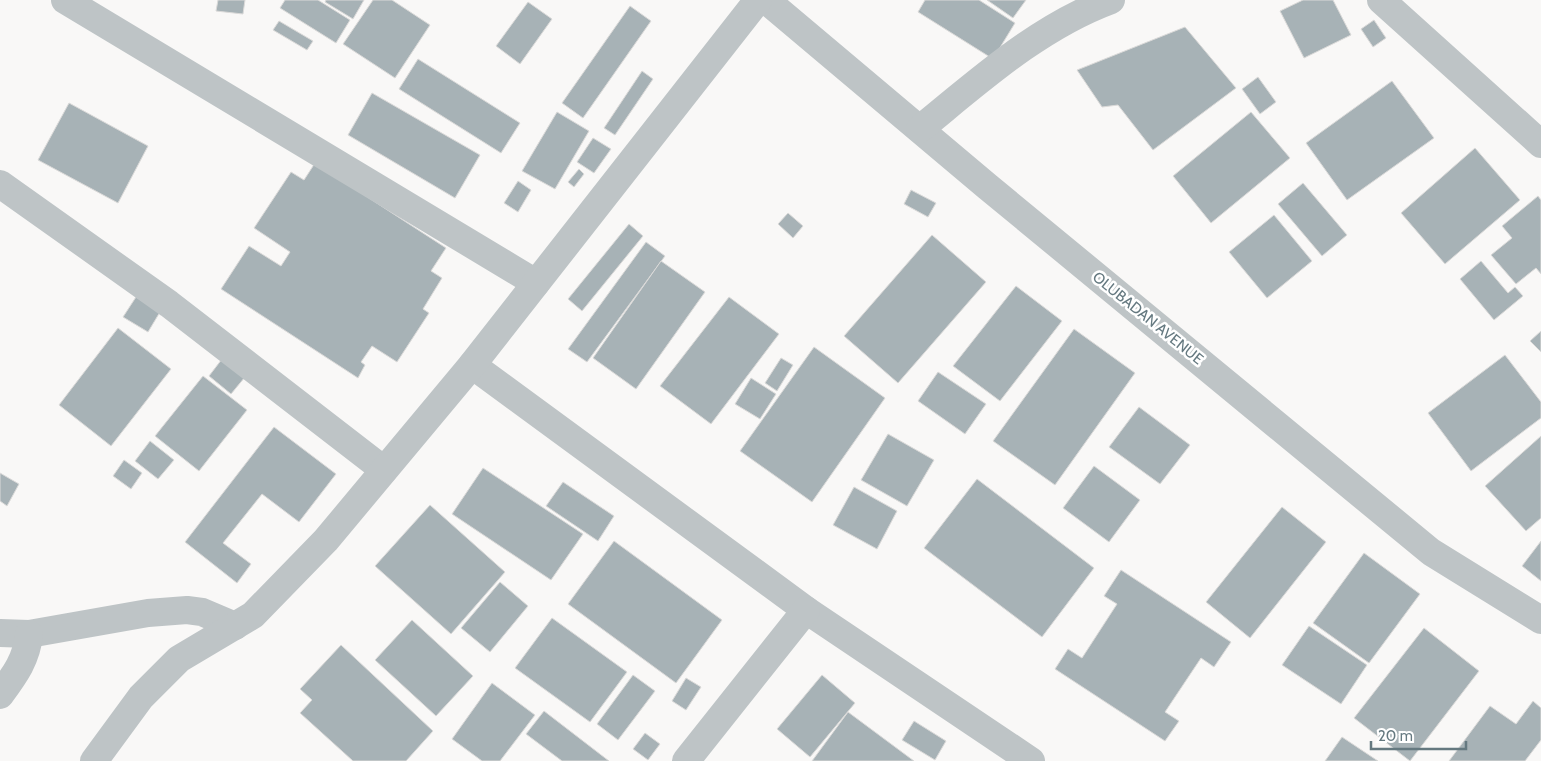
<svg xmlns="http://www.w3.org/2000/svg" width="1541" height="761" font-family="Cabin,sans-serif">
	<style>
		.building { fill: #a7b2b6; stroke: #dbdad9 }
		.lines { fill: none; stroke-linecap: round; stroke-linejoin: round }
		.minor { stroke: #bec4c6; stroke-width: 28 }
		.labels { text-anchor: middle; stroke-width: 5; stroke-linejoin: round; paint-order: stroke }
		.street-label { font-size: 15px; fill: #657980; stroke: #fff }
	</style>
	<rect width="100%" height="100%" fill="#f9f8f7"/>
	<g class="building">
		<polygon points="218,0 245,0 243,14 216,11"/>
		<polygon points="285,0 318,0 350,20 336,43 280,8"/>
		<polygon points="326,0 364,0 353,19 325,2"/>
		<polygon points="373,0 392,0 430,25 395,78 343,44"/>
		<polygon points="925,0 979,0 1015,23 993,59 918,12"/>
		<polygon points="987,0 1026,0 1013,18"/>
		<polygon points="1303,0 1333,0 1351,35 1304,58 1280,11"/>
		<polygon points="528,2 552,19 520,64 496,46"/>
		<polygon points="630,6 651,21 583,118 562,103"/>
		<polygon points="1374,20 1386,38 1373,47 1361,29"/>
		<polygon points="279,21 313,41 307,50 273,30"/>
		<polygon points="1185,27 1236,88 1153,150 1118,105 1102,107 1077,70"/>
		<polygon points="418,59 520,123 501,153 399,89"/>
		<polygon points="642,71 653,79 615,135 604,128"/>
		<polygon points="1258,77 1276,102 1260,114 1242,89"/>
		<polygon points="1392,81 1434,138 1347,200 1306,143"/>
		<polygon points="372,93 480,155 455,198 348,135"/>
		<polygon points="69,103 148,146 118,203 38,160"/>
		<polygon points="557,112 589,131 555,189 522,171"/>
		<polygon points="1251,112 1290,158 1211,223 1173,176"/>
		<polygon points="593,138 611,149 594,173 577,162"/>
		<polygon points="1475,148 1520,200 1445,264 1401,213"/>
		<polygon points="315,163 446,248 431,271 442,278 423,309 429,313 397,362 372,346 361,362 365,365 358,378 221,289 249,246 281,266 290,252 254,228 291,172 304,180"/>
		<polygon points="579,169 584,174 574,187 568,182"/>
		<polygon points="518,181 531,190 518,212 504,203"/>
		<polygon points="1303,183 1347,235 1322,256 1278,204"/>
		<polygon points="911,190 936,203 928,217 904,204"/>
		<polygon points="1538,196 1541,200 1541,274 1536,268 1516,284 1491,255 1512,238 1502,226"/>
		<polygon points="788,213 803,226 793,238 778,224"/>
		<polygon points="1274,215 1312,261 1267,298 1229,252"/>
		<polygon points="629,224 643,236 582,311 568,299"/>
		<polygon points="932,235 986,282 898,383 844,336"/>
		<polygon points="646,242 665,256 587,362 568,349"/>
		<polygon points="661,261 705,292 636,389 593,358"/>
		<polygon points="1481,261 1508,293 1515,287 1523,296 1494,320 1460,279"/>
		<polygon points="1016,286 1062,321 1000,401 953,366"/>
		<polygon points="136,297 160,312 148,332 123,317"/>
		<polygon points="729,297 779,334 711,424 660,386"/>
		<polygon points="118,328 171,369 111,446 59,405"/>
		<polygon points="1074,329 1135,373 1055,485 993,441"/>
		<polygon points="1541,331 1541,352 1530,341"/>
		<polygon points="814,347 885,398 812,502 740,451"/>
		<polygon points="1505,355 1541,402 1541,418 1471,471 1428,413"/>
		<polygon points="781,358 793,365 777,391 765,383"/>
		<polygon points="222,359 245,377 231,394 209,376"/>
		<polygon points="938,372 986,404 965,434 918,401"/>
		<polygon points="203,376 247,410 199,471 155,436"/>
		<polygon points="751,378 776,394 760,419 735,404"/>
		<polygon points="1139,407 1190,445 1160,484 1109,447"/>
		<polygon points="274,427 336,474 299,522 262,494 223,543 251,564 237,583 185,542"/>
		<polygon points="888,434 934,460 907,506 861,480"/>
		<polygon points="1541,436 1541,518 1526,531 1485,486"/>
		<polygon points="150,441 174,460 158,479 135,461"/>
		<polygon points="124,460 142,473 131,489 113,476"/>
		<polygon points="1094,466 1140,500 1109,542 1063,508"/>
		<polygon points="483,468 583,534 551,580 452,514"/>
		<polygon points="0,473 19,484 7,506 0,501"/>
		<polygon points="977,479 1094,568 1042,637 924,548"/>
		<polygon points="563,482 614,516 598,541 546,506"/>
		<polygon points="854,487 897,511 877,549 833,525"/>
		<polygon points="430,505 505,572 451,634 375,566"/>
		<polygon points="1282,507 1326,542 1250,638 1206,602"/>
		<polygon points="614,541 722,620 676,683 568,604"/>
		<polygon points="1541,541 1541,581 1522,566"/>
		<polygon points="1364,553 1420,594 1369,663 1313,623"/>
		<polygon points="1121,570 1231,642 1214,667 1201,658 1165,712 1179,721 1165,741 1055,669 1068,649 1082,658 1117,604 1104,596"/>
		<polygon points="500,582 528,606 490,652 461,628"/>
		<polygon points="552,618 627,672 590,722 515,668"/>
		<polygon points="412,620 473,676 436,716 375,660"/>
		<polygon points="1309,626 1367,665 1341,704 1282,665"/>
		<polygon points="1424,628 1479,671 1410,761 1354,718"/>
		<polygon points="341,645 433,731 406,761 353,761 300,713 312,700 300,689"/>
		<polygon points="633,675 655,691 618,740 597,724"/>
		<polygon points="822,675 855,703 810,757 777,729"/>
		<polygon points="686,678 701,687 686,710 672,701"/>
		<polygon points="492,683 535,715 500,761 482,761 452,739"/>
		<polygon points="1533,701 1541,708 1541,740 1525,761 1449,761 1490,706 1516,724"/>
		<polygon points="544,711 609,761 562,761 526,734"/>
		<polygon points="848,712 914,761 812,761"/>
		<polygon points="914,721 946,741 935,760 902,740"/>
		<polygon points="645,733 660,744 648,760 633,749"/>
		<polygon points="1342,737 1378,761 1325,761"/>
	</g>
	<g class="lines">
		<g class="minor">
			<polyline points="65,0 536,283"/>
			<polyline points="766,0 988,187 1431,552 1541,620"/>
			<polyline points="1381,0 1541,144"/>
			<path d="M 920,129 C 979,81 1038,27 1111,0"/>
			<polyline points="0,184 169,304 384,470"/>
			<polyline points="472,365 806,610 1031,761"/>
			<polyline points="0,633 29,634 148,613 187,610 202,612 235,626"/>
			<path d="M 0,695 C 14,676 27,659 29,634"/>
			<polyline points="94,761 141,697 179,659 253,615 326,540 472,365 758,0"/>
			<polyline points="686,761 806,610"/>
		</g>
	</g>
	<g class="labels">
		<g class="street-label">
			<text transform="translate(1148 318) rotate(39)" y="5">OLUBADAN AVENUE</text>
		</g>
	</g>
	<path d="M1371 741v8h95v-8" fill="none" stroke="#657980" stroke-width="2.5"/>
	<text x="1378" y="741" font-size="15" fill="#657980" stroke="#ffffff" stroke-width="4" paint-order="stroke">20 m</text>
</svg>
